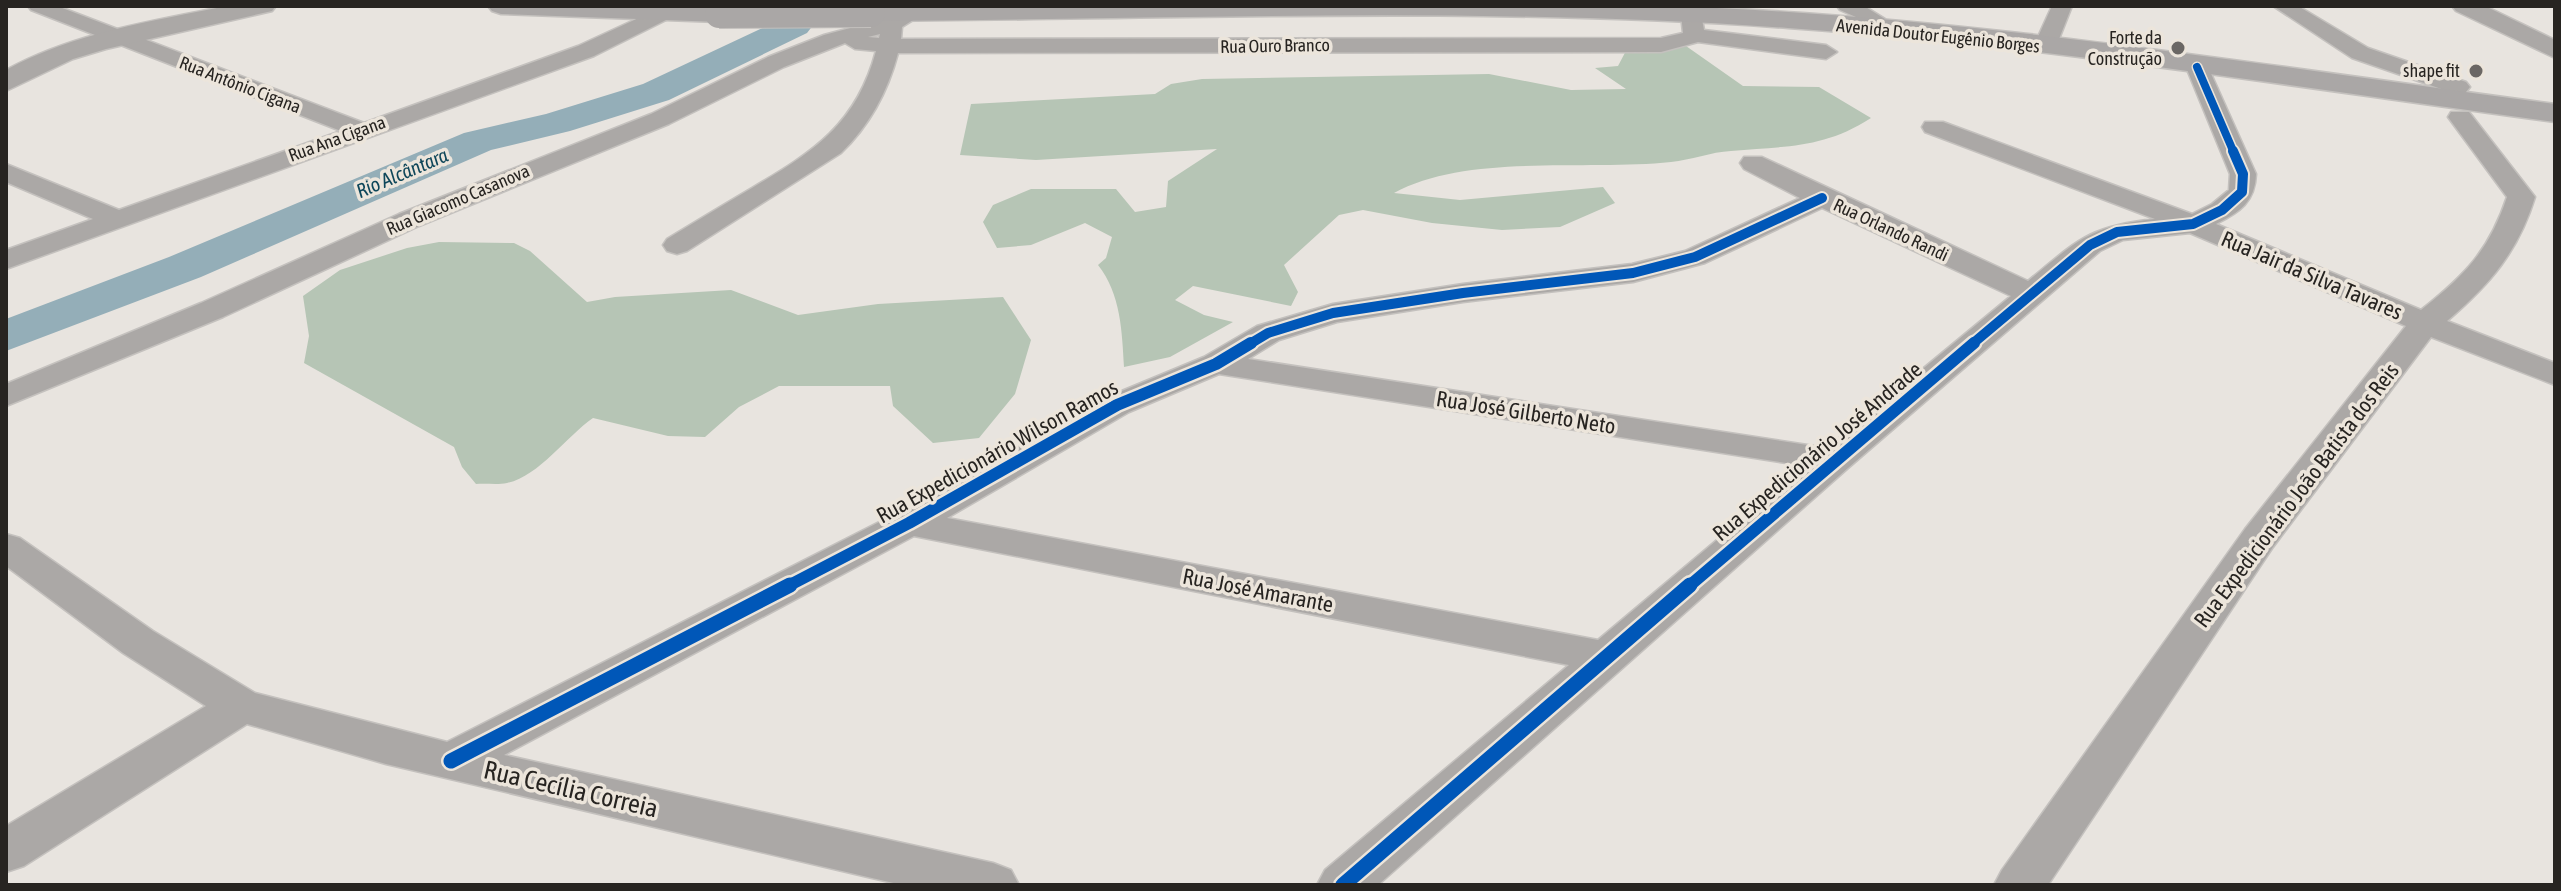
<svg xmlns="http://www.w3.org/2000/svg" width="2561" height="891" font-family="'Asap Condensed',sans-serif">
	<style>
		.forest { fill: #b6c5b5 }
		.lines { fill: none; stroke-linecap: round; stroke-linejoin: round }
		.river { fill: #94aeb8; fill-rule: evenodd }
		.minor-casing { stroke: #c4c1be; stroke-width: 3 }
		.tertiary-casing { stroke: #c4c1be; stroke-width: 3 }
		.trunk-casing { stroke: #c4c1be; stroke-width: 3 }
		.minor { fill: #aba8a6; fill-rule: evenodd }
		.tertiary { fill: #aba8a6; fill-rule: evenodd }
		.trunk { fill: #aaa7a6; fill-rule: evenodd }
		.trunk-bridge-casing { stroke: #c4c1be; stroke-width: 30; stroke-linecap: butt }
		.trunk-bridge { stroke: #aaa7a6; stroke-width: 28 }
		.cycleway-far3-casing { stroke: #ece5db; stroke-width: 11 }
		.cycleway-far2-casing { stroke: #ece5db; stroke-width: 14 }
		.cycleway-far1-casing { stroke: #ece5db; stroke-width: 17 }
		.cycleway-casing { stroke: #ece5db; stroke-width: 20 }
		.cycleway-far3 { stroke: #0057b8; stroke-width: 8 }
		.cycleway-far2 { stroke: #0057b8; stroke-width: 10 }
		.cycleway-far1 { stroke: #0057b8; stroke-width: 12 }
		.cycleway { stroke: #0057b8; stroke-width: 15 }
		.poi-dot { fill: #6b6764; stroke: #ece5db; stroke-width: 3 }
		.labels { text-anchor: middle; stroke-width: 7; stroke-linejoin: round; paint-order: stroke }
		.far-street-label { font-size: 18px; fill: #272421; stroke: #ece5db }
		.far-poi-label { font-size: 18px; fill: #272421; stroke: #ece5db; text-anchor: end }
		.far-water-label { font-size: 20px; font-style: italic; fill: #0f475a; stroke: #ece5db }
		.street-label { font-size: 22px; fill: #272421; stroke: #ece5db }
		.near-street-label { font-size: 26px; fill: #272421; stroke: #ece5db }
	</style>
	<rect width="100%" height="100%" fill="#e8e4df"/>
	<g class="forest">
		<path d="M 1686,46 L 1743,86 L 1819,87 L 1871,118 C 1823,149 1785,146 1731,151 C 1711,152 1691,160 1671,162 C 1588,171 1466,153 1394,193 L 1460,200 L 1603,187 L 1615,203 L 1560,227 L 1502,230 L 1432,223 L 1363,210 L 1339,215 L 1284,265 L 1298,292 L 1291,306 L 1193,286 L 1175,300 L 1204,315 L 1233,322 L 1170,357 L 1124,367 C 1122,332 1121,294 1098,265 L 1106,258 L 1112,237 L 1085,223 L 1031,245 L 997,248 L 983,222 L 993,205 L 1031,189 L 1116,189 L 1135,212 L 1166,207 L 1168,181 L 1217,149 L 1036,160 L 960,155 L 971,104 L 1155,94 L 1171,84 L 1202,79 L 1489,74 L 1571,90 L 1626,89 L 1595,68 L 1618,66 L 1628,47 Z"/>
		<path d="M 439,242 L 514,243 L 530,251 L 587,302 L 615,297 L 731,290 L 798,315 L 878,304 L 1003,297 L 1031,340 L 1015,394 L 979,438 L 933,443 L 893,406 L 890,386 L 779,386 L 739,407 L 705,437 L 668,436 L 593,418 C 567,436 538,477 507,483 C 497,485 486,483 476,484 L 462,467 L 454,447 L 304,363 L 309,336 L 303,296 L 340,270 L 407,248 Z"/>
	</g>
	<g class="lines">
		<polygon class="river" points="801,10 813,13 817,20 807,33 669,100 570,131 491,150 201,277 6,351 6,319 169,257 464,133 546,114 643,84"/>
		<defs>
			<g id="minor">
				<polygon points="28,6 57,6 364,123 578,46 658,9 665,7 675,13 672,17 594,56 6,269 6,250 93,219 6,182 6,164 119,210 341,131 31,10"/>
				<polygon points="1837,6 1864,6 1885,19 1874,25 1840,10"/>
				<polygon points="2052,6 2072,6 2059,39 2048,46 2037,39"/>
				<polygon points="2273,6 2298,6 2368,48 2466,82 2470,87 2466,92 2450,92 2352,58"/>
				<path d="M 914,7 L 924,13 L 902,27 L 901,39 L 1661,38 L 1683,33 L 1681,14 L 1691,8 L 1701,14 L 1704,30 L 1826,45 L 1837,52 L 1826,59 L 1698,42 L 1661,52 L 898,53 C 888,91 869,126 841,153 L 687,251 L 677,254 L 667,251 L 663,245 L 667,239 C 695,222 723,205 752,188 C 813,152 857,124 876,51 L 855,49 L 845,43 L 784,67 L 669,124 L 419,226 L 223,317 L 6,406 L 6,384 L 201,303 L 399,214 L 651,114 L 768,57 L 824,35 L 884,19 ZM 880,34 L 879,38 L 868,37 Z"/>
				<path d="M 2197,60 L 2205,62 L 2208,67 L 2256,174 C 2255,202 2240,212 2216,224 L 2421,310 C 2465,275 2489,251 2507,197 L 2448,117 L 2451,112 L 2469,112 L 2535,197 C 2518,252 2490,284 2447,321 L 2555,363 L 2555,385 L 2431,337 L 2273,547 L 2048,885 L 1994,885 L 2002,870 L 2245,529 L 2406,326 L 2190,233 L 2123,240 L 2100,251 L 1848,468 L 1378,885 L 1317,885 L 1325,870 L 1569,665 L 914,536 L 504,755 L 993,863 L 1011,870 L 1019,885 L 902,885 L 386,764 L 247,724 L 24,866 L 6,872 L 6,826 L 206,706 L 123,653 L 6,566 L 6,534 L 20,538 L 153,631 L 255,693 L 447,742 L 895,514 L 1105,398 L 1204,357 L 1257,326 L 1333,304 L 1463,284 L 1632,264 L 1685,251 L 1800,198 L 1744,169 L 1740,163 L 1744,157 L 1762,157 L 2028,281 C 2078,240 2089,226 2155,219 L 1925,132 L 1922,127 L 1925,122 L 1943,122 L 2192,214 L 2212,204 L 2229,190 L 2230,174 L 2186,67 L 2189,62 ZM 1822,208 L 2011,296 L 1827,448 L 1248,359 L 1279,340 L 1337,322 L 1463,302 L 1633,282 L 1705,263 ZM 1219,374 L 1805,466 L 1598,640 L 947,518 L 1129,412 Z"/>
			</g>
			<g id="tertiary">
				<path d="M 227,6 L 276,6 L 272,11 L 106,49 L 73,59 L 6,91 L 6,70 C 73,33 152,21 227,6 Z"/>
				<polygon points="2452,6 2485,6 2555,40 2555,58 2456,11"/>
			</g>
			<g id="trunk">
				<polygon points="488,6 710,6 728,9 732,14 728,19 719,22 501,14 492,11"/>
				<path d="M 868,6 L 1664,6 C 1962,15 2259,65 2555,104 L 2555,122 C 2300,88 2045,46 1788,28 C 1483,6 1176,19 871,21 L 862,18 L 858,13 Z"/>
			</g>
		</defs>
		<use href="#minor" class="minor-casing"/>
		<use href="#tertiary" class="tertiary-casing"/>
		<use href="#trunk" class="trunk-casing"/>
		<use href="#minor" class="minor"/>
		<use href="#tertiary" class="tertiary"/>
		<use href="#trunk" class="trunk"/>
		<defs>
			<polyline id="trunk-bridge" points="719,14 871,13"/>
		</defs>
		<use href="#trunk-bridge" class="trunk-bridge-casing"/>
		<use href="#trunk-bridge" class="trunk-bridge"/>
		<defs>
			<polyline id="cycleway-far3" points="2197,67 2234,153"/>
			<g id="cycleway-far2">
				<polyline points="1248,345 1268,333 1333,313 1463,293 1633,273 1695,257 1822,198"/>
				<polyline points="1971,345 2090,245 2117,232 2193,224 2222,210 2242,192 2243,174 2233,151"/>
			</g>
			<g id="cycleway-far1">
				<polyline points="786,587 909,523 1117,405 1216,364 1251,343"/>
				<polyline points="1688,587 1974,343"/>
			</g>
			<g id="cycleway">
				<polyline points="451,761 790,585"/>
				<polyline points="1343,885 1690,585"/>
			</g>
		</defs>
		<use href="#cycleway-far3" class="cycleway-far3-casing"/>
		<use href="#cycleway-far2" class="cycleway-far2-casing"/>
		<use href="#cycleway-far1" class="cycleway-far1-casing"/>
		<use href="#cycleway" class="cycleway-casing"/>
		<use href="#cycleway-far3" class="cycleway-far3"/>
		<use href="#cycleway-far2" class="cycleway-far2"/>
		<use href="#cycleway-far1" class="cycleway-far1"/>
		<use href="#cycleway" class="cycleway"/>
	</g>
	<g class="poi-dot">
		<circle cx="2178" cy="48" r="8"/>
		<circle cx="2476" cy="71" r="8"/>
	</g>
	<g class="labels">
		<g class="far-street-label">
			<text transform="translate(1938 36) rotate(6)" y="6">Avenida Doutor Eugênio Borges</text>
			<text transform="translate(1275 46) rotate(-1)" y="6">Rua Ouro Branco</text>
			<text transform="translate(240 85) rotate(21)" y="6">Rua Antônio Cigana</text>
			<text transform="translate(337 139) rotate(-20)" y="6">Rua Ana Cigana</text>
			<text transform="translate(458 200) rotate(-23)" y="6">Rua Giacomo Casanova</text>
			<text transform="translate(1891 230) rotate(25)" y="6">Rua Orlando Randi</text>
		</g>
		<g class="far-poi-label">
			<text x="2162" y="44">Forte da<tspan x="2162" dy="21">Construção</tspan></text>
			<text x="2460" y="77">shape fit</text>
		</g>
		<g class="far-water-label">
			<text transform="translate(402 173) rotate(-23)" y="7">Rio Alcântara</text>
		</g>
		<g class="street-label">
			<text transform="translate(2312 275) rotate(23)" y="8">Rua Jair da Silva Tavares</text>
			<text transform="translate(1526 412) rotate(9)" y="8">Rua José Gilberto Neto</text>
			<text transform="translate(997 451) rotate(-29)" y="8">Rua Expedicionário Wilson Ramos</text>
			<text transform="translate(1817 451) rotate(-40)" y="8">Rua Expedicionário José Andrade</text>
			<text transform="translate(2296 495) rotate(-53)" y="8">Rua Expedicionário João Batista dos Reis</text>
			<text transform="translate(1258 590) rotate(11)" y="8">Rua José Amarante</text>
		</g>
		<g class="near-street-label">
			<text transform="translate(571 789) rotate(13)" y="9">Rua Cecília Correia</text>
		</g>
	</g>
	<rect width="2561" height="891" fill="none" stroke="#272421" stroke-width="16"/>
</svg>
